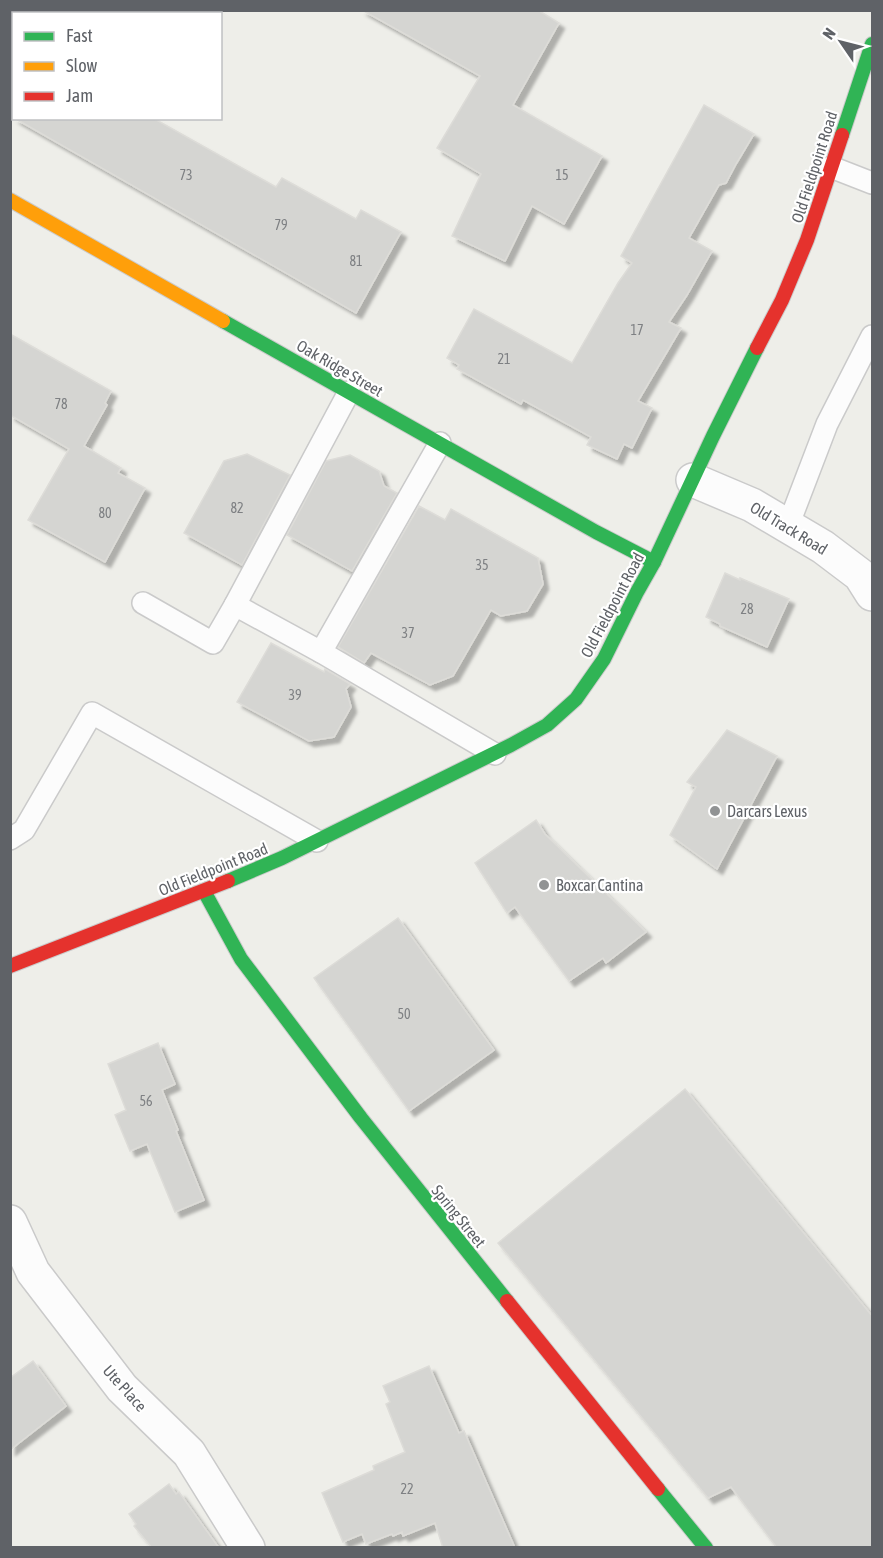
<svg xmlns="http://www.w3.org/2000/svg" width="883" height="1558" font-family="'Asap Condensed',sans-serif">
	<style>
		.building { fill: #d5d5d2; stroke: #dddcd8; stroke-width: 1.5; filter: url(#shadow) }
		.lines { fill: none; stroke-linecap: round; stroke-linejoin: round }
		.lane-casing { stroke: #cacaca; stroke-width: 24 }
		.street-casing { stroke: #cacaca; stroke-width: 36 }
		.fast-casing { stroke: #cbcbcb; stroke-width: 16 }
		.slow-casing { stroke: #cbcbcb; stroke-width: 16 }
		.jam-casing { stroke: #cbcbcb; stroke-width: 16 }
		.lane { stroke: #fcfcfc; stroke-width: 21 }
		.street { stroke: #fcfcfc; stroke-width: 33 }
		.fast { stroke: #30b455; stroke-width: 14 }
		.slow { stroke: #ff9f0a; stroke-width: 14 }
		.jam { stroke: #e5322d; stroke-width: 14 }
		.poi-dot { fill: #919394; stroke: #fff; stroke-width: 2 }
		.labels { text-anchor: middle; stroke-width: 4.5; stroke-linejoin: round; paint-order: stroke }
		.number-label { font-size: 14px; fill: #7e8083 }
		.street-label { font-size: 16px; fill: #5f6267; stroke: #fff }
		.poi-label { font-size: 16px; fill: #5f6267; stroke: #fff; text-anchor: start }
	</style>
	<defs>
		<filter id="shadow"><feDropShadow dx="5.5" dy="5.5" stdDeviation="1.5" flood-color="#0004"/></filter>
	</defs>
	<rect width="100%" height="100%" fill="#eeeee9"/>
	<g class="building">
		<polygon points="362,10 538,10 559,23 513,105 602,156 564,224 532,206 505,261 452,236 481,174 437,148 480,76"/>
		<polygon points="704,105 754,134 736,164 726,183 719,185 689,238 712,251 687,295 669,322 681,328 638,401 652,408 632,448 624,444 617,459 587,445 591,437 523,400 521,404 457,369 459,365 447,358 474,309 572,363 618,283 632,263 621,256"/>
		<polygon points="14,118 153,118 276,187 282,178 356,219 361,210 401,232 356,313"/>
		<polygon points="10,334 111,391 105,403 107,405 84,446 121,468 118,473 145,488 105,562 28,520 69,449 10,415"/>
		<polygon points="247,454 290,475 242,565 184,533 224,461"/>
		<polygon points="350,455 379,471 384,486 397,493 352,571 287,535 326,461"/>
		<polygon points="419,506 445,520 451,509 538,558 543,584 527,611 501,616 491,610 453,676 430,685 371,653 364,663 338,647"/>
		<polygon points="725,573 740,580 740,578 789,599 767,647 720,626 720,624 706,617"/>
		<polygon points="271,643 324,672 325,669 350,684 346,689 351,707 334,737 309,741 237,702"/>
		<polygon points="727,730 777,756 717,869 670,835 696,787 687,782"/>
		<polygon points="536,820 545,834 646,932 606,963 603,958 569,981 515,907 507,913 475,863"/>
		<polygon points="398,918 494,1050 409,1111 314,978"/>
		<polygon points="158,1043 175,1084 162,1090 178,1130 176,1131 204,1200 175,1212 147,1144 130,1151 115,1115 126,1110 108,1064"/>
		<polygon points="685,1089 873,1317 873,1548 777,1548 731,1487 708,1498 498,1243"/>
		<polygon points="33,1361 66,1406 10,1450 10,1378"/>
		<polygon points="429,1366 459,1433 464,1431 515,1548 443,1548 435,1523 403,1536 402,1532 393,1536 392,1534 366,1544 362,1534 343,1542 322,1493 374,1470 373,1466 405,1452 386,1404 390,1402 383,1386"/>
		<polygon points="169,1484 176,1494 179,1492 219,1548 152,1548 134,1526 136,1524 129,1514"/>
	</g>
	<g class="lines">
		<defs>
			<g id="lane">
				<polyline points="831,167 872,183"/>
				<polyline points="788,526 827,424 872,336"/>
				<polyline points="143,603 213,643 235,605 321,652 495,754"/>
				<polyline points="235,605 349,392"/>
				<polyline points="321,652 440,443"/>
				<polyline points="10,839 24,830 92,713 317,841"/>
			</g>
			<g id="street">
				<polyline points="693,480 752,505 823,547 860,575 872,594"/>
				<polyline points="10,1222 33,1272 122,1388 189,1453 248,1548"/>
			</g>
			<g id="fast">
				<polyline points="842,135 872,44"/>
				<polyline points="223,321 596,532 654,562"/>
				<polyline points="228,881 282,858 511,745 547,725 576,699 604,659 637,592 654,562 713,436 757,348"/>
				<polyline points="204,891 241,959 361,1118 507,1301"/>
				<polyline points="658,1489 706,1548"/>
			</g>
			<polyline id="slow" points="10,200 223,321"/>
			<g id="jam">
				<polyline points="757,348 782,300 807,240 842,135"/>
				<polyline points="10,966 228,881"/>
				<polyline points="507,1301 658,1489"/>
			</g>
		</defs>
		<use href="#lane" class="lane-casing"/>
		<use href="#street" class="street-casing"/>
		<use href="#fast" class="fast-casing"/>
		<use href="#slow" class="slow-casing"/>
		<use href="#jam" class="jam-casing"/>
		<use href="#lane" class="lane"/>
		<use href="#street" class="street"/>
		<use href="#fast" class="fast"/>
		<use href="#slow" class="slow"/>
		<use href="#jam" class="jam"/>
	</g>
	<g class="poi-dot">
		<circle cx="715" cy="811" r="6"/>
		<circle cx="544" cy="885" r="6"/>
	</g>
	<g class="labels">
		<g class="number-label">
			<text x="186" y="180">73</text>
			<text x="562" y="180">15</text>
			<text x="281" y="230">79</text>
			<text x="356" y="266">81</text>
			<text x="637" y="335">17</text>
			<text x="504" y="364">21</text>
			<text x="61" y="409">78</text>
			<text x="237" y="513">82</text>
			<text x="105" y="518">80</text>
			<text x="482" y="570">35</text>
			<text x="747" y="614">28</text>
			<text x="408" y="638">37</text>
			<text x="295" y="700">39</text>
			<text x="404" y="1019">50</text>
			<text x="146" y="1106">56</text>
			<text x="407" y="1494">22</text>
		</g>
		<g class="street-label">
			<text transform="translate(814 167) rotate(-72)" y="6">Old Fieldpoint Road</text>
			<text transform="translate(340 368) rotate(30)" y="6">Oak Ridge Street</text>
			<text transform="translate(789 528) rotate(31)" y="6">Old Track Road</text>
			<text transform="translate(612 605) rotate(-62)" y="6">Old Fieldpoint Road</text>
			<text transform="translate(213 869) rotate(-22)" y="6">Old Fieldpoint Road</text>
			<text transform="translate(459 1216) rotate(51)" y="6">Spring Street</text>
			<text transform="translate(125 1388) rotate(48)" y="6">Ute Place</text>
		</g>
		<g class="poi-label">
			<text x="727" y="817">Darcars Lexus</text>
			<text x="556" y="891">Boxcar Cantina</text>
		</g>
	</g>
	<rect width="883" height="1558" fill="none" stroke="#5f6267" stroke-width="24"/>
	<rect x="12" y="12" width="210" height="108" fill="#ffffff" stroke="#bfc0c2" stroke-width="1.5"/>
	<rect x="24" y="32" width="30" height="9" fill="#30b455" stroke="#bfc0c2" stroke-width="1.5"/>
	<text x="66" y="42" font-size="18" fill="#5f6267">Fast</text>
	<rect x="24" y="62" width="30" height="9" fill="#ff9f0a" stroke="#bfc0c2" stroke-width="1.5"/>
	<text x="66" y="72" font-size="18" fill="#5f6267">Slow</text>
	<rect x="24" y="92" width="30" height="9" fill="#e5322d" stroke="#bfc0c2" stroke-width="1.5"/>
	<text x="66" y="102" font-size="18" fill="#5f6267">Jam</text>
	<g transform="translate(841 42) rotate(305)" stroke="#ffffff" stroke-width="4.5" paint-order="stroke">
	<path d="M0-4.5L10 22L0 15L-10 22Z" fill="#5f6267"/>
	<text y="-9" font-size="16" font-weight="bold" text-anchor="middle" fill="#5f6267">N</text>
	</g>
</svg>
